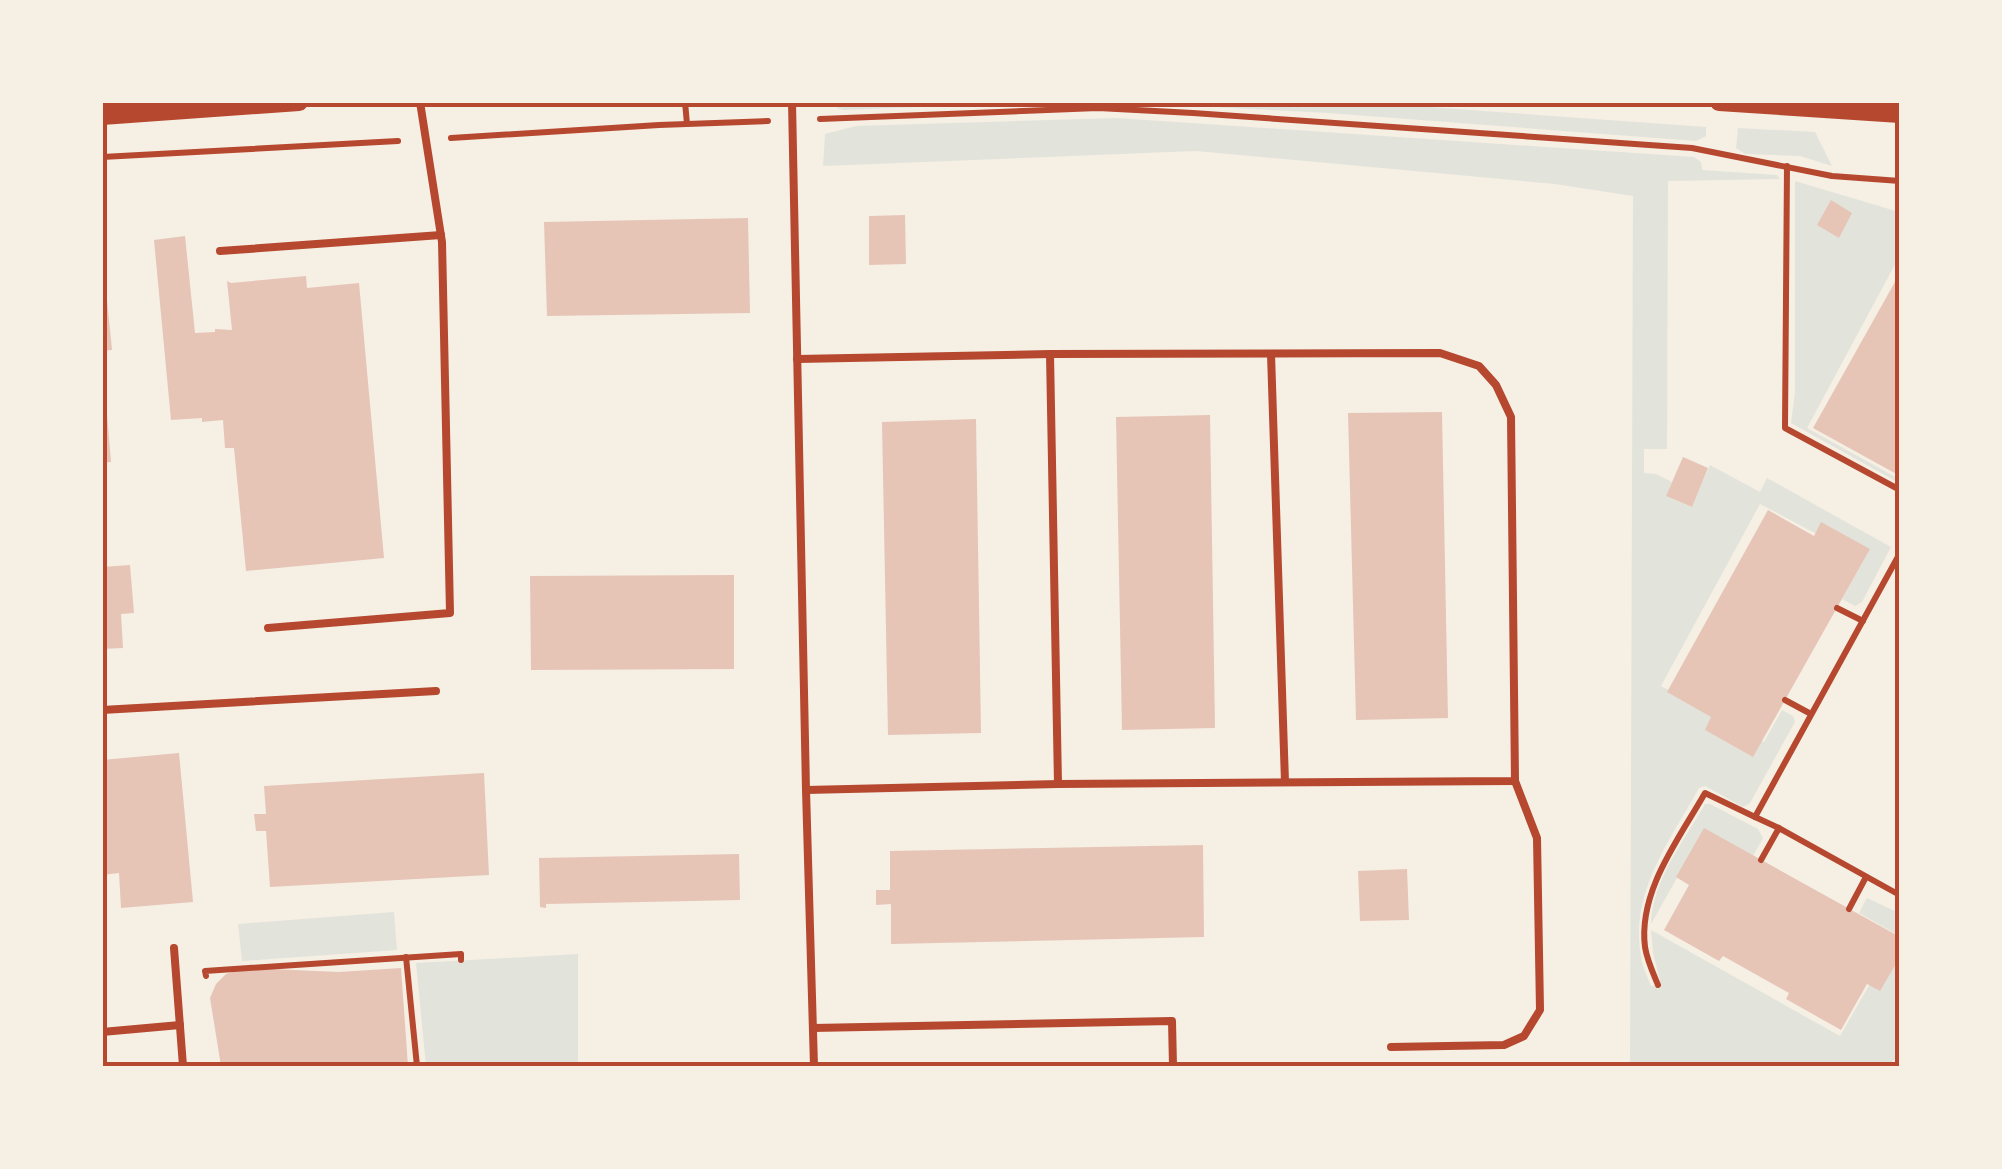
<svg xmlns="http://www.w3.org/2000/svg" width="2002" height="1169" font-family="Literata,serif">
	<style>
		.green { fill: #e2e4dc }
		.building { fill: #e6c5b7 }
		.lines { fill: none; stroke-linecap: round; stroke-linejoin: round }
		.path { stroke: #b5482f; stroke-width: 6 }
		.service { stroke: #b5482f; stroke-width: 8 }
		.tertiary { stroke: #b5482f; stroke-width: 18 }
		.neatline { fill: none; stroke: #b5482f; stroke-width: 4 }
	</style>
	<rect width="100%" height="100%" fill="#f6efe4"/>
	<g class="green">
		<polygon points="845,102 1014,102 1014,103 844,110 837,108"/>
		<polygon points="1140,103 1373,103 1706,127 1706,136 1696,141 1328,113"/>
		<path d="M 1117,118 L 1694,157 L 1701,162 L 1702,170 L 1777,175 L 1780,179 L 1668,181 L 1667,449 L 1644,449 L 1644,473 L 1656,474 L 1672,482 L 1666,496 L 1691,507 L 1710,465 L 1760,492 L 1767,478 L 1891,547 L 1862,602 L 1855,606 L 1842,599 L 1864,559 L 1760,504 L 1661,686 L 1764,742 L 1782,710 L 1793,716 L 1795,722 L 1750,803 L 1743,807 L 1705,786 L 1699,788 C 1671,839 1629,893 1641,956 C 1642,966 1647,976 1651,986 L 1661,985 L 1653,953 L 1651,930 L 1840,1036 L 1898,935 L 1859,913 L 1867,898 L 1895,911 L 1899,908 L 1899,1056 L 1887,1066 L 1630,1066 L 1633,196 L 1555,184 L 1196,151 L 823,166 L 825,134 L 856,126 Z"/>
		<polygon points="1738,128 1815,132 1832,166 1800,156 1745,154 1736,148"/>
		<polygon points="1795,181 1899,212 1899,257 1807,428 1899,479 1899,483 1791,423 1795,392"/>
		<path d="M 1705,804 L 1710,804 L 1758,829 L 1763,838 L 1753,856 L 1704,830 L 1651,924 C 1652,881 1684,841 1705,804 Z"/>
		<polygon points="394,912 397,950 242,961 238,924"/>
		<polygon points="578,954 578,1066 426,1066 416,963"/>
	</g>
	<g class="building">
		<polygon points="1831,200 1852,213 1839,238 1817,225"/>
		<polygon points="905,215 906,264 869,265 869,216"/>
		<polygon points="748,218 750,313 547,316 544,222"/>
		<polygon points="185,236 195,333 215,332 215,329 232,330 227,281 231,283 306,276 307,288 359,283 384,558 246,571 234,448 225,448 223,420 202,422 202,418 171,420 154,240"/>
		<polygon points="1900,273 1900,476 1813,428"/>
		<polygon points="102,300 107,300 112,350 102,351"/>
		<polygon points="102,390 105,390 111,462 102,463"/>
		<polygon points="1442,412 1448,718 1356,720 1348,413"/>
		<polygon points="1210,415 1215,728 1122,730 1116,417"/>
		<polygon points="976,419 981,733 888,735 882,422"/>
		<polygon points="1683,457 1708,468 1692,507 1666,496"/>
		<polygon points="1768,510 1814,536 1821,522 1870,549 1753,757 1705,730 1711,717 1667,692"/>
		<polygon points="130,565 134,613 121,614 123,648 102,649 102,567"/>
		<polygon points="734,575 734,669 531,670 530,576"/>
		<polygon points="179,753 193,902 121,908 119,873 102,875 102,760"/>
		<polygon points="484,773 489,875 270,887 266,831 256,831 254,814 266,814 264,786"/>
		<polygon points="1704,828 1900,937 1900,957 1880,991 1867,984 1841,1030 1786,999 1789,993 1723,956 1719,961 1664,930 1689,885 1676,877"/>
		<polygon points="1203,845 1204,937 891,944 891,904 876,905 876,890 890,890 890,851"/>
		<polygon points="739,854 740,900 546,904 546,908 540,907 539,858"/>
		<polygon points="1407,869 1409,920 1360,921 1358,871"/>
		<polygon points="246,968 339,972 401,968 408,1066 221,1066 210,998 216,984 226,974"/>
	</g>
	<g class="lines">
		<g class="path">
			<polyline points="685,102 687,124"/>
			<polyline points="820,119 1098,108 1193,113 1692,148 1832,176 1900,181"/>
			<polyline points="451,138 659,125 768,121"/>
			<polyline points="102,157 398,141"/>
			<polyline points="1787,166 1785,428 1900,490"/>
			<polyline points="1900,553 1755,817 1779,828 1896,893 1900,888"/>
			<polyline points="1837,608 1863,621"/>
			<polyline points="1785,700 1811,714"/>
			<polyline points="1761,860 1779,828"/>
			<polyline points="1849,909 1866,877"/>
			<polyline points="406,957 417,1066"/>
			<polyline points="206,976 205,971 461,954 461,960"/>
			<path d="M 1658,985 C 1653,973 1647,960 1645,947 C 1638,891 1679,839 1705,793 L 1755,817"/>
		</g>
		<g class="service">
			<polyline points="792,102 806,790 814,1066"/>
			<polyline points="220,251 441,235"/>
			<polyline points="1050,354 1058,784"/>
			<polyline points="1271,354 1285,782"/>
			<polyline points="797,359 1050,354 1440,353 1479,366 1496,385 1511,417 1515,781 1058,784 806,790"/>
			<polyline points="268,628 450,613 442,242 420,102"/>
			<polyline points="102,710 436,691"/>
			<polyline points="174,948 183,1066"/>
			<polyline points="813,1028 1172,1021 1173,1066"/>
			<polyline points="102,1032 180,1025"/>
			<polyline points="1391,1047 1504,1045 1524,1036 1540,1010 1537,838 1515,781"/>
		</g>
		<g class="tertiary">
			<polyline points="1719,102 1900,114"/>
			<polyline points="102,116 299,102"/>
		</g>
	</g>
	<rect width="2002" height="1169" fill="none" stroke="#f6efe4" stroke-width="210"/>
	<rect x="105" y="105" width="1792" height="959" class="neatline"/>
</svg>
